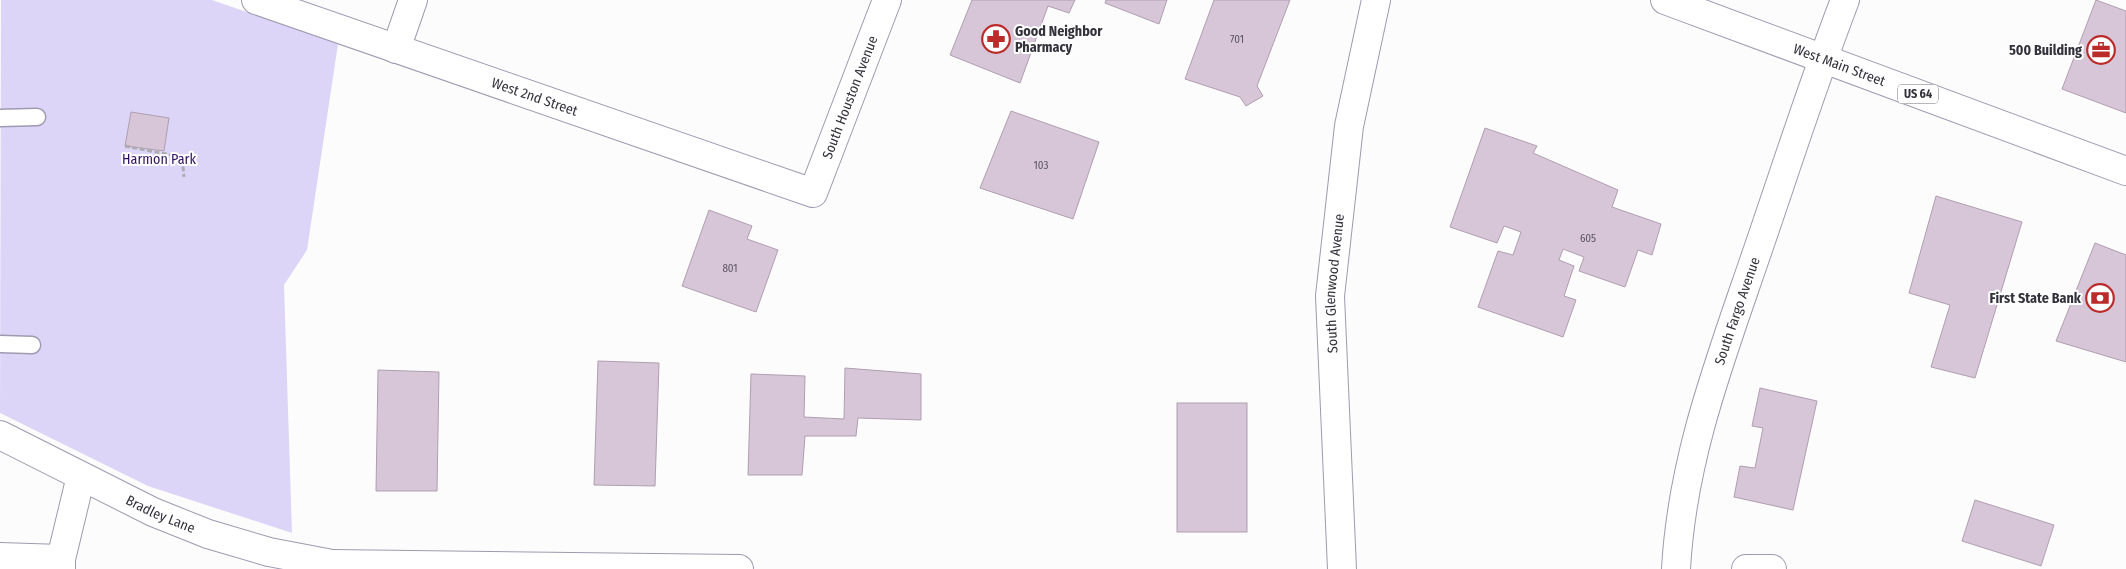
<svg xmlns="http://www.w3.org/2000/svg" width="2126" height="569" font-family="'Fira Sans Condensed',sans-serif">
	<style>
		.green { fill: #ddd5f7 }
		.building { fill: #d7c5d8; stroke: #b09eb0 }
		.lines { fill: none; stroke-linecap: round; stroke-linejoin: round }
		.lane-casing { stroke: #9f9ab0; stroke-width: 19 }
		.street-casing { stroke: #9f9ab0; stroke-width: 30 }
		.secondary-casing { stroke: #9f9ab0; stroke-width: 30 }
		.primary-casing { stroke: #9f9ab0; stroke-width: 30 }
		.path { stroke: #adacb0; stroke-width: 3; stroke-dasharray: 5 2.5; stroke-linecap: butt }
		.lane { stroke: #fff; stroke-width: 16 }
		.street { stroke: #fff; stroke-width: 28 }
		.secondary { stroke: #fff; stroke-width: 28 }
		.primary { stroke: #fff; stroke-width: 28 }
		.labels { text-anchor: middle; stroke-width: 4; stroke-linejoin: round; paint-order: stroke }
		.number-label { font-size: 11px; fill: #5c5662 }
		.shield { fill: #fff; stroke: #706f76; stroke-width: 1 }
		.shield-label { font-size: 12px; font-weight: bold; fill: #33313b }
		.poi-label { font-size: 14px; font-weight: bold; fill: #33313b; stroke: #fff; text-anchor: end }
		.street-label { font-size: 14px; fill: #33313b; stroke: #fff }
		.park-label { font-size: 14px; fill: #321260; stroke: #fff }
	</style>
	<rect width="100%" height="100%" fill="#fcfcfc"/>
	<polygon class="green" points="1,0 212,0 338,44 307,250 284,285 292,533 148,486 0,413"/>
	<g class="building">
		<polygon points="972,0 1075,0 1069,13 1048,6 1020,83 950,55"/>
		<polygon points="1106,0 1167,0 1159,24 1105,3"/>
		<polygon points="1214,0 1290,0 1257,86 1263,96 1246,106 1240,97 1185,79"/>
		<polygon points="2096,0 2126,11 2126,113 2062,89"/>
		<polygon points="1011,111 1099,142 1073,219 980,188"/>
		<polygon points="131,112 169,118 164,151 125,146"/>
		<polygon points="1485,128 1537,146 1533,153 1618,190 1612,207 1661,224 1652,255 1638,250 1625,287 1579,271 1584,257 1563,249 1559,260 1574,266 1564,296 1576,300 1563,337 1478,307 1498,251 1513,255 1521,232 1504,226 1497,243 1450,227"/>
		<polygon points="1936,196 2022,222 1975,378 1931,367 1950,305 1909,293"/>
		<polygon points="709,210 752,226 747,239 778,250 756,312 682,286"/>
		<polygon points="2095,243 2126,255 2126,362 2056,341"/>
		<polygon points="598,361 659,363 655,486 594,485"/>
		<polygon points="845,368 921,374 921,420 858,418 856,436 805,436 802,475 748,475 751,374 805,376 804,417 844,419"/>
		<polygon points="378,370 439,372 437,491 376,491"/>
		<polygon points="1760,388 1817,401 1793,510 1734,497 1740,466 1755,468 1763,428 1752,426"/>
		<rect x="1177" y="403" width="70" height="129"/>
		<polygon points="1975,500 2054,525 2041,566 1962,541"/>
	</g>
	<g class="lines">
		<defs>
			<g id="lane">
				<polyline points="0,118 37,117"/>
				<polyline points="0,344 32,345"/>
			</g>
			<g id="street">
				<path id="s1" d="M 256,0 L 813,193 L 887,0"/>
				<polyline points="396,49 413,0"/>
				<polyline points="0,557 61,559"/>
				<polyline points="332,564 739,569"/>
				<polyline points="61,569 61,559 81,476"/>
				<path id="s2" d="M 1676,569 C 1682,460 1719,363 1754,261 C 1784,174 1812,86 1845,0"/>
			</g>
			<g id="secondary">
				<path id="s3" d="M 0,435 L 153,512 L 208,534 L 269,552 L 332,564"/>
				<path id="s4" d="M 1342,569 L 1330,296 L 1349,126 L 1376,0"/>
				<polyline points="1746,569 1772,569"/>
			</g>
			<g id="primary">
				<path id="s5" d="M 1665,0 L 2126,171"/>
			</g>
		</defs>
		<use href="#lane" class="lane-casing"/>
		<use href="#street" class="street-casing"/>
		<use href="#secondary" class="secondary-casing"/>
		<use href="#primary" class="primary-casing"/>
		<polyline class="path" points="125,146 182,157 184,177"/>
		<use href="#lane" class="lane"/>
		<use href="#street" class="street"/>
		<use href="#secondary" class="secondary"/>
		<use href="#primary" class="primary"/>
	</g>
	<defs>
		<symbol id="pharmacy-ring" viewBox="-11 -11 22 22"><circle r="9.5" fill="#fff" stroke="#ba2b2a" stroke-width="1.5"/><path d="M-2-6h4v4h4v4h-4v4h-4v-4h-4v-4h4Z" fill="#ba2b2a"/></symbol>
		<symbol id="office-ring" viewBox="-11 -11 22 22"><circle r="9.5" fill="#fff" stroke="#ba2b2a" stroke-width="1.5"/><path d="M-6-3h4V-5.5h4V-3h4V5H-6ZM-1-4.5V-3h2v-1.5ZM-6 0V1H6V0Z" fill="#ba2b2a"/></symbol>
		<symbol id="bank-ring" viewBox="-11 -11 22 22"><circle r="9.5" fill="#fff" stroke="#ba2b2a" stroke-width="1.5"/><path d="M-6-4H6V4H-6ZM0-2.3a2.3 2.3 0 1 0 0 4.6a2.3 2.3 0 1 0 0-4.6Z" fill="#ba2b2a"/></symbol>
	</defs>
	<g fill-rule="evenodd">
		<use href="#pharmacy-ring" x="980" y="23" width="32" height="32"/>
		<use href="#office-ring" x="2085" y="34" width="32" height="32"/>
		<use href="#bank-ring" x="2084" y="282" width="32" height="32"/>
	</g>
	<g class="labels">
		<g class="number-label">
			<text x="1237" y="43">701</text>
			<text x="1041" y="169">103</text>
			<text x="1588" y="242">605</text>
			<text x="730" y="272">801</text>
		</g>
		<rect class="shield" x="1898" y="84.5" width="40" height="19" rx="4"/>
		<g class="shield-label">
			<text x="1918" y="98">US 64</text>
		</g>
		<g class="poi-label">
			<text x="1015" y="36" text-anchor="start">Good Neighbor<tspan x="1015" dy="16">Pharmacy</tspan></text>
			<text x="2082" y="55">500 Building</text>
			<text x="2081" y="303">First State Bank</text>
		</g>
		<g class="street-label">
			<text dy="5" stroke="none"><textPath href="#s5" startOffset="186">West Main Street</textPath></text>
			<text dy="5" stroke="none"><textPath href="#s1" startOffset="295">West 2nd Street</textPath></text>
			<text dy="5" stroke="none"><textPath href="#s1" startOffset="692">South Houston Avenue</textPath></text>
			<text dy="5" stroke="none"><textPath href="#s4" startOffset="286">South Glenwood Avenue</textPath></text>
			<text dy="5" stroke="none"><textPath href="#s2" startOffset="266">South Fargo Avenue</textPath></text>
			<text dy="5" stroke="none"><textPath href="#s3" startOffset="179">Bradley Lane</textPath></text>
		</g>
		<g class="park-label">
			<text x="159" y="164">Harmon Park</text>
		</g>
	</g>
</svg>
